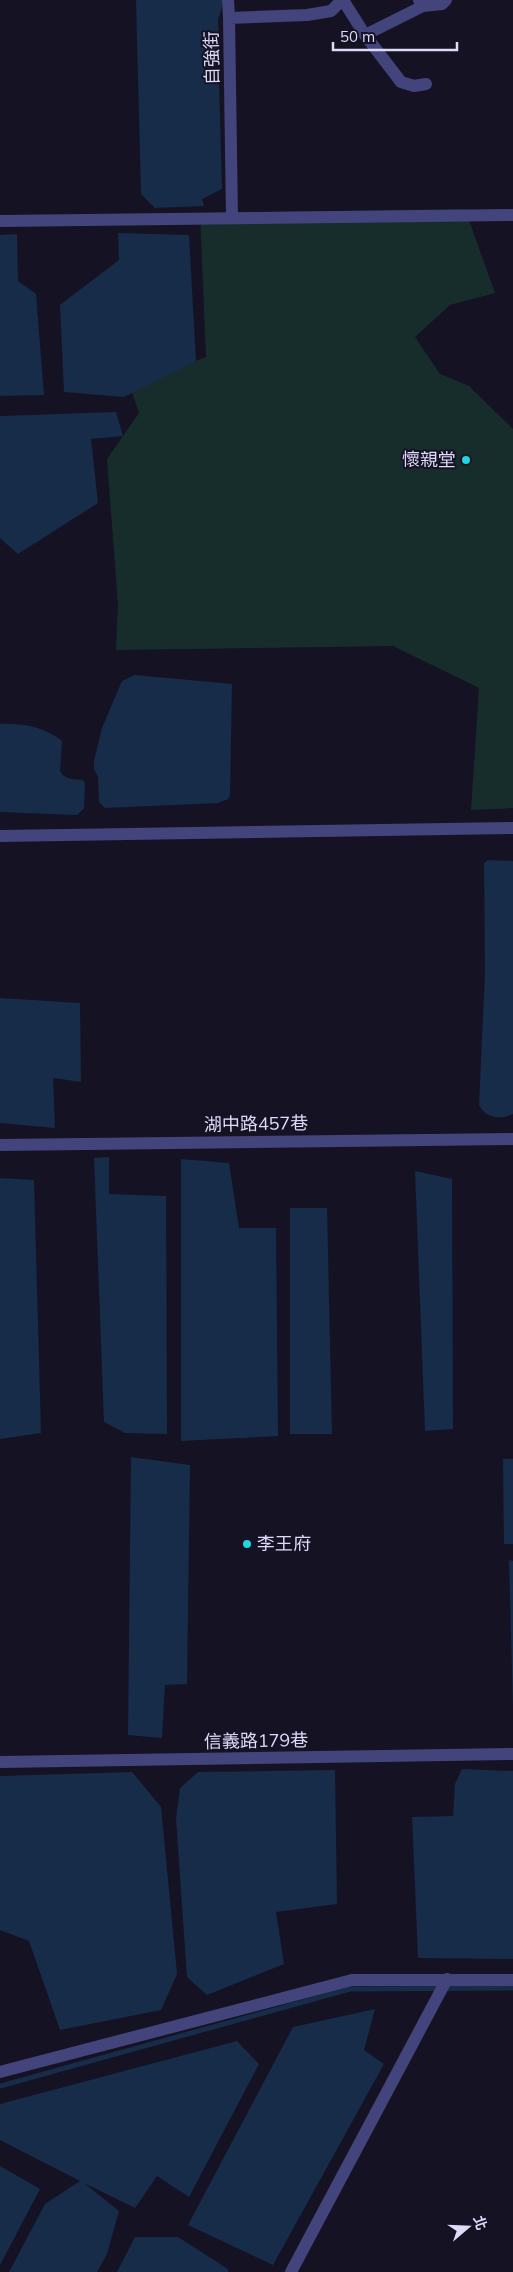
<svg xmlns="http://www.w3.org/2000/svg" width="513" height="2272" font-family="Mulish,'Noto Sans TC',sans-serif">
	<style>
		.green { fill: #162d2c }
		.water { fill: #172c48 }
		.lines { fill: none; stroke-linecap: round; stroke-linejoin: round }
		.stream { stroke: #172c48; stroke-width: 5 }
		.minor { stroke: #44447d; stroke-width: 12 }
		.poi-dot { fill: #20d4e0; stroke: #151224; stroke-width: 2 }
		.labels { text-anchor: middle; stroke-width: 4; stroke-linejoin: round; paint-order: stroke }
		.street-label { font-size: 18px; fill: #dddafa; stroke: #151224 }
		.poi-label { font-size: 18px; fill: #dddafa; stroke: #151224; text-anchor: end }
	</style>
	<rect width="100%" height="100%" fill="#151224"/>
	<polygon class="green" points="465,209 495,293 450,305 415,337 440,374 469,386 513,429 513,808 471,810 479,688 393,646 116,650 118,605 107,459 139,413 130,386 206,357 200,213"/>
	<g class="water">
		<polygon points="136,0 224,0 218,20 220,59 212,71 219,81 222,189 202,199 204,206 155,208 141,194"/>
		<polygon points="118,233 189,235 196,361 124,397 64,392 60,305 119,260"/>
		<polygon points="17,234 18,281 36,294 44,395 0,396 0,235"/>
		<polygon points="116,412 123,436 91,439 98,503 18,554 0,538 0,416"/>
		<polygon points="135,675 232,684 230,795 228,799 218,803 105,808 99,802 98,777 94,769 94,761 102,728 122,681"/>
		<path d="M 0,724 C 22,723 45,727 62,741 L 60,771 C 64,780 74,779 83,780 L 85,783 L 84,808 L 77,815 L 0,812 Z"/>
		<path d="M 488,860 L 513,861 L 513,1114 C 501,1120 485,1118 479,1105 L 485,972 L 484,863 Z"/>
		<polygon points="0,998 80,1003 81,1082 53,1078 55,1128 0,1123"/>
		<polygon points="109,1157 109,1194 166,1196 167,1434 125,1433 104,1422 94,1158"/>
		<polygon points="181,1159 229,1163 239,1228 276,1228 278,1436 181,1441"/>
		<polygon points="415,1171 452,1179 453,1429 425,1431"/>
		<polygon points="0,1178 34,1180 41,1433 0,1439"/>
		<polygon points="290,1208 327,1208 332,1434 290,1434"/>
		<polygon points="131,1457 190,1465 187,1684 165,1685 162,1738 128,1735"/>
		<polygon points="503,1459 513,1459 513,1544 504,1544"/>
		<polygon points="509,1560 513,1561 513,1709"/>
		<polygon points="462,1769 513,1771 513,1959 418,1958 412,1817 453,1816 455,1784"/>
		<polygon points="335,1770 337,1904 276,1912 284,1964 207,1995 187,1977 176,1819 180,1788 198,1772"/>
		<polygon points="132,1772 161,1807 177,1974 161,2010 60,2030 29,1941 0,1930 0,1776"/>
		<polygon points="375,2009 364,2050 384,2064 273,2265 188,2225 293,2027"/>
		<polygon points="237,2041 259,2064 189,2197 157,2176 135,2208 84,2183 119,2211 107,2254 97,2272 9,2272 45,2204 80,2181 0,2140 0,2104"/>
		<polygon points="0,2166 40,2189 0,2265"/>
		<polygon points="135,2237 178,2237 228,2269 228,2272 117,2272"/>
	</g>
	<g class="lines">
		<polyline class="stream" points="0,2086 350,1989 513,1988"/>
		<g class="minor">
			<polyline points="228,0 229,18"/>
			<polyline points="343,0 365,35 401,82 414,86 426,84"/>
			<polyline points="423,6 442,4 446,0"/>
			<polyline points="365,35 423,6 419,0"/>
			<polyline points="232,217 229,18 307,15 331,11 342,0"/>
			<polyline points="0,221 513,215"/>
			<polyline points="0,836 513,828"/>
			<polyline points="0,1145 513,1139"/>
			<polyline points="0,1762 513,1754"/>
			<polyline points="0,2072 352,1980 513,1980"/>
			<polyline points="291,2272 447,1979"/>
		</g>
	</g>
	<g class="poi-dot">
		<circle cx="466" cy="460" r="5"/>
		<circle cx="247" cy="1544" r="5"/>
	</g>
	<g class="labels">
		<g class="street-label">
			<text transform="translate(212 58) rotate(-91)" y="6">自強街</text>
			<text transform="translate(256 1124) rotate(-1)" y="6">湖中路457巷</text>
			<text transform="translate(256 1741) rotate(-1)" y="6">信義路179巷</text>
		</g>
		<g class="poi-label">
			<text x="456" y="466">懷親堂</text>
			<text x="257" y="1550" text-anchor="start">李王府</text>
		</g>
	</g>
	<g transform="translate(468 2227) rotate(71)" stroke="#151224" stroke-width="4" paint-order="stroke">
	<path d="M0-4L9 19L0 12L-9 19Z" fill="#dddafa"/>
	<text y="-8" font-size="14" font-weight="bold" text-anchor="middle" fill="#dddafa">北</text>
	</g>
	<path d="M333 42v8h124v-8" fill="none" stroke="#dddafa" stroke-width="2.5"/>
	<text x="340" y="42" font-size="15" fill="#dddafa" stroke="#151224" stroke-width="4" paint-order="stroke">50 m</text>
</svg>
